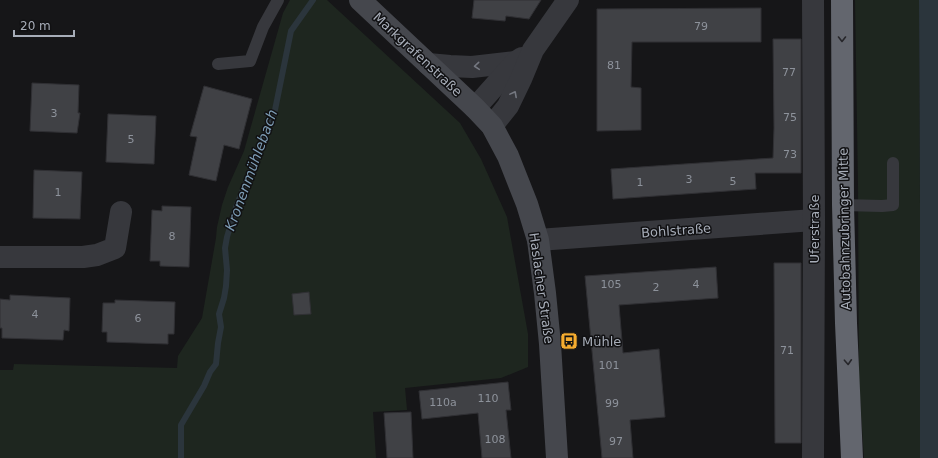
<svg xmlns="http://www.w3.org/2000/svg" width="938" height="458" font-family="'DejaVu Sans',sans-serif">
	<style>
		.green { fill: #1e261f }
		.water { fill: #2b353c }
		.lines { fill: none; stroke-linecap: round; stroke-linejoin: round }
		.stream { stroke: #2b353c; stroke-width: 6 }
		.building { fill: #404145; stroke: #303034 }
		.lane { stroke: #37383d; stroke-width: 12 }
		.street { stroke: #37383d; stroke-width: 22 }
		.secondary { stroke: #45474d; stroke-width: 22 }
		.highway { stroke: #63666e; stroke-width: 22 }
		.oneway { stroke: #26262a }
		.oneway2 { stroke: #757881 }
		.labels { text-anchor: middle; stroke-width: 3; stroke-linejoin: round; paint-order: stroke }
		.number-label { font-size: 11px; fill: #8d929b }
		.street-label { font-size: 13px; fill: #a7adb8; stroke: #111113 }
		.poi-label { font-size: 13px; fill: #a7adb8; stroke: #111113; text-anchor: start }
		.water-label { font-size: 14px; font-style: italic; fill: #7d9cb4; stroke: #111113 }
	</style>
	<rect width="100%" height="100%" fill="#161618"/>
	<g class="green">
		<polygon points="290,0 327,0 460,123 481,159 507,217 528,334 528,367 501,378 405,388 407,410 373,412 376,458 0,458 0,370 13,370 14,364 177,368 178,356 202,318 216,238 217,227 222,205 228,187 244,151 283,13"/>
		<polygon points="855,0 919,0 920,203 920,458 864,458 859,383 858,185"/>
	</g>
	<polygon class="water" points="919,0 938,0 938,458 920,458 920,203"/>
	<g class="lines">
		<polyline class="stream" points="181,458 181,425 204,386 210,372 216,364 218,343 221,327 219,314 224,298 226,286 227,270 225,248 227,237 236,207 275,110 291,31 313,0"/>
	</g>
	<g class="building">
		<polygon points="474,0 541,0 529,19 506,16 505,21 472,18"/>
		<polygon points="761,8 761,42 632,42 631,87 641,88 641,130 597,131 597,9"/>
		<polygon points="773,39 801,39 801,173 755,173 756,189 613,199 611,169 773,158 774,128"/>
		<polygon points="32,83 79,85 78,113 80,113 77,133 30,131"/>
		<polygon points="204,86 252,99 239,149 224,145 216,181 189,175 197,137 190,136"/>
		<polygon points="108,114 156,116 154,164 106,162"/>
		<polygon points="34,170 82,172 80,219 33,218"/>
		<polygon points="162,206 191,207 189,267 160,266 160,261 150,261 152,210 162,211"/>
		<polygon points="774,263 801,263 801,443 775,443"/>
		<polygon points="716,267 718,298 619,305 623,353 659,349 665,417 630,420 633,458 602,458 585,276"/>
		<polygon points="309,292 311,314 294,315 292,294"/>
		<polygon points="10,295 70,298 69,331 64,330 63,340 2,338 2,328 0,328 0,299 10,300"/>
		<polygon points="115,300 175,302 174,334 168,334 168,344 107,342 107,332 102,332 103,303 115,303"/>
		<polygon points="508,382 511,410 506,410 511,458 482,458 478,413 422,419 419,391"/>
		<polygon points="411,412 413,458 387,458 384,413"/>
	</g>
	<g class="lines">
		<g class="lane">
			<polyline points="218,64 250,61 263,27 278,0"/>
			<polyline points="843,205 882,206 893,205 893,163"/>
		</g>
		<g class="street">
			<polyline points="428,64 450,66 472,67 516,62"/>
			<polyline points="475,108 516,62 522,58"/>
			<polyline points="492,126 508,106 521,79 533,50 568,0"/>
			<polyline points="538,240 814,220"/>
			<polyline points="0,257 83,257 97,255 115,248 121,212"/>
			<polyline points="813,458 814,220 813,0"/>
		</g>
		<polyline class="secondary" points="360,0 475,108 492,126 508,156 527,204 538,240 545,293 550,344 557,458"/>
		<polyline class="highway" points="842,0 843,205 846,323 852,458"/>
	</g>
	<defs><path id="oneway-chevron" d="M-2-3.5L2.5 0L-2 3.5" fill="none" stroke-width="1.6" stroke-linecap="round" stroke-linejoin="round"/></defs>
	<g class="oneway">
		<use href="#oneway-chevron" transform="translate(842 39) rotate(90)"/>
		<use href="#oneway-chevron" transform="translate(848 362) rotate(87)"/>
	</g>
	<g class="oneway2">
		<use href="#oneway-chevron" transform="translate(477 66) rotate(175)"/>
		<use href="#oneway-chevron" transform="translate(514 94) rotate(-62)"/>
	</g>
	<defs>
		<symbol id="bus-square" viewBox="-11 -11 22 22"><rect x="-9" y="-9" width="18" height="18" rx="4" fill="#f7ad2f" stroke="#111113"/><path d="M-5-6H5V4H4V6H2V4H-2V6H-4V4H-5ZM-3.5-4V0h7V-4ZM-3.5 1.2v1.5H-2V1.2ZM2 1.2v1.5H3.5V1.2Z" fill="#111"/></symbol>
	</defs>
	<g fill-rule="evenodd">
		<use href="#bus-square" x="559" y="331" width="20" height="20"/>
	</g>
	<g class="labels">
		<g class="number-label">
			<text x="701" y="30">79</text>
			<text x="614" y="69">81</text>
			<text x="789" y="76">77</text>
			<text x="54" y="117">3</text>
			<text x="790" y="121">75</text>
			<text x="131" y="143">5</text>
			<text x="790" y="158">73</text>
			<text x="689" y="183">3</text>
			<text x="733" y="185">5</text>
			<text x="640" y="186">1</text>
			<text x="58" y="196">1</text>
			<text x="172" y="240">8</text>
			<text x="611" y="288">105</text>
			<text x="696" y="288">4</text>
			<text x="656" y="291">2</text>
			<text x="35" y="318">4</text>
			<text x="138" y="322">6</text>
			<text x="787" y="354">71</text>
			<text x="609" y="369">101</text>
			<text x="488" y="402">110</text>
			<text x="443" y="406">110a</text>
			<text x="612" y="407">99</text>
			<text x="495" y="443">108</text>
			<text x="616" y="445">97</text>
		</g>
		<g class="street-label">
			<text transform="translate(418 54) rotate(43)" y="5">Markgrafenstraße</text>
			<text transform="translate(814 229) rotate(-90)" y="5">Uferstraße</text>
			<text transform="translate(844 229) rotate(-91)" y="5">Autobahnzubringer Mitte</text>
			<text transform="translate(676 230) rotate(-4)" y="5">Bohlstraße</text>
			<text transform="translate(542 288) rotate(82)" y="5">Haslacher Straße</text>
		</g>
		<g class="poi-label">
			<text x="582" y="346">Mühle</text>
		</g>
		<g class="water-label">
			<text transform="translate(251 170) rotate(-70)" y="5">Kronenmühlebach</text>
		</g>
	</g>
	<path d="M14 30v6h60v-6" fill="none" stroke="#a7adb8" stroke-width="2"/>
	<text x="20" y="30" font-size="12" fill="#a7adb8" stroke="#111113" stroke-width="3" paint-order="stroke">20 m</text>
</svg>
